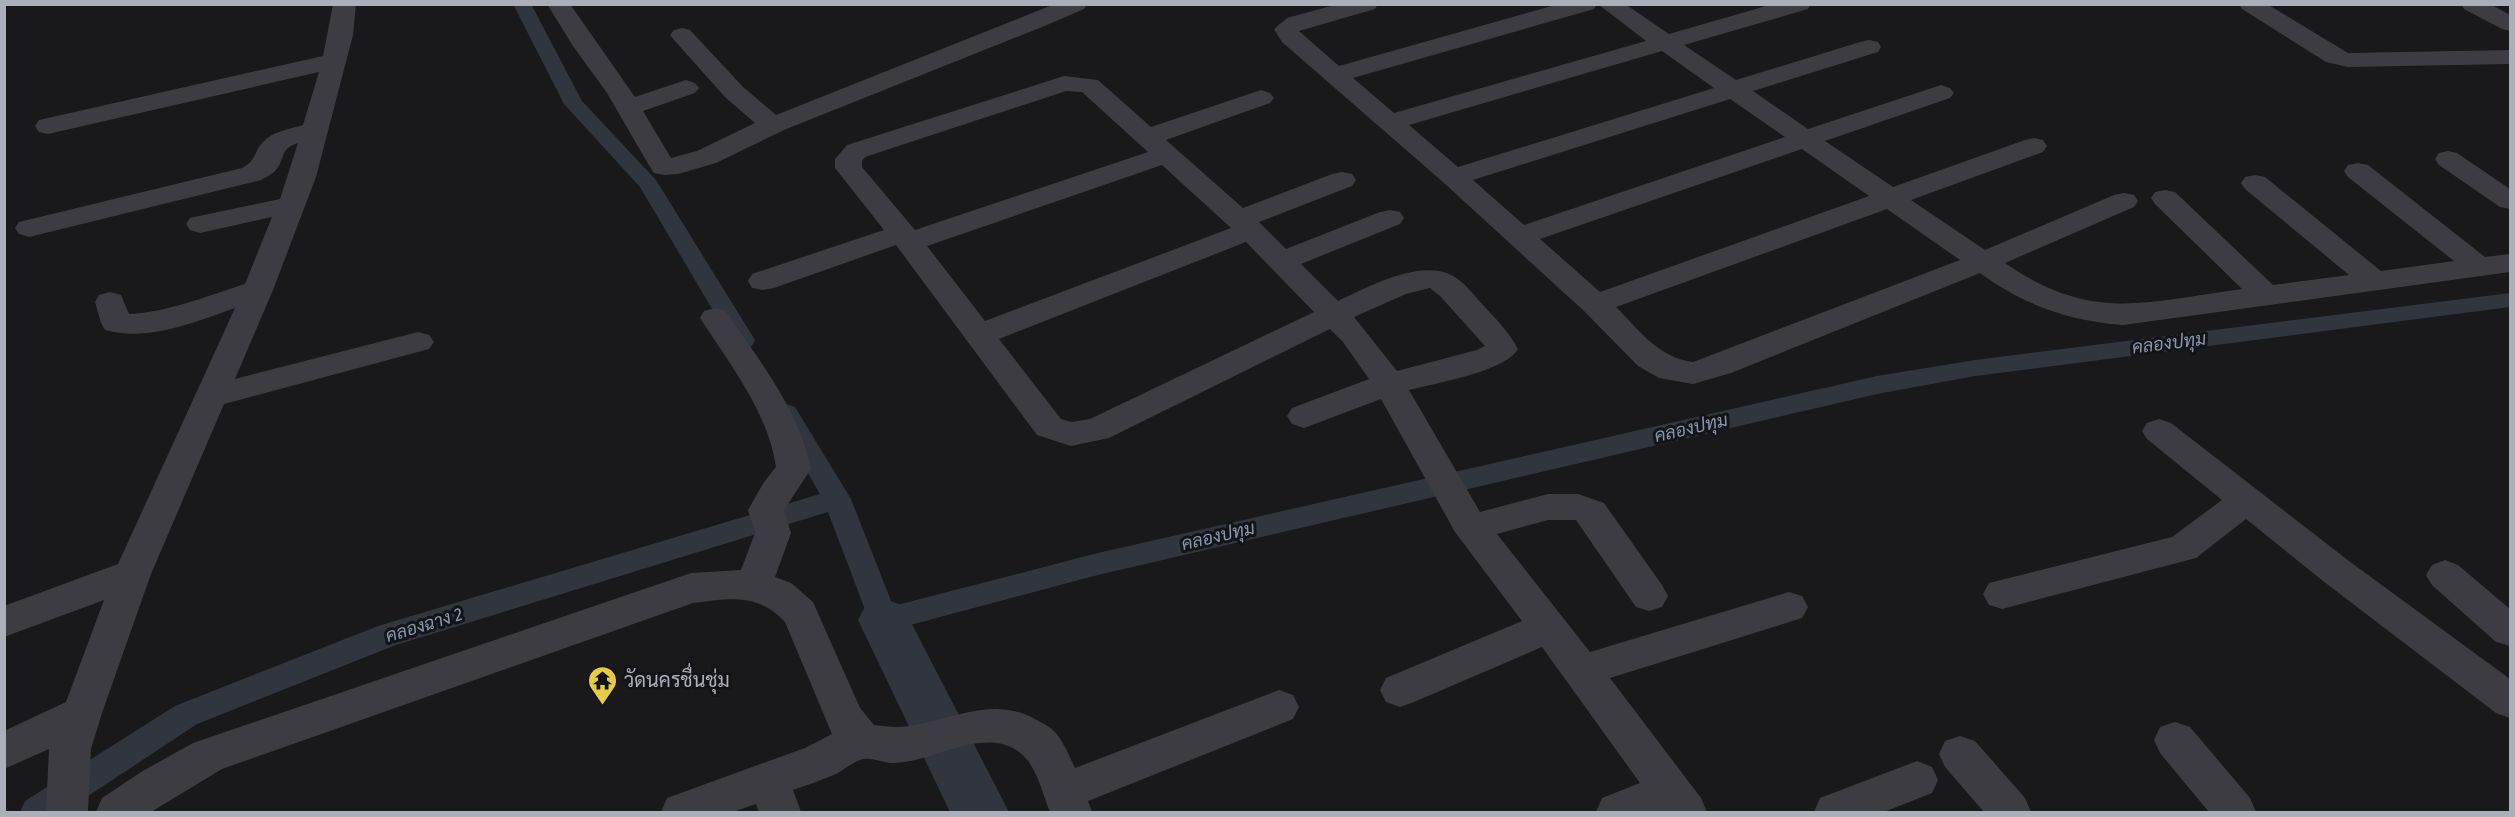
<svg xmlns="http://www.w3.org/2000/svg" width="2515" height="817" font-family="'Fira Sans Condensed',Sarabun,sans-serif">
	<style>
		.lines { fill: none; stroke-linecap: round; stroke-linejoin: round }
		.canal { fill: #30353e; fill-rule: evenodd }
		.river { fill: #30353e; fill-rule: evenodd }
		.minor { fill: #3c3c42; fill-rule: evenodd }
		.labels { text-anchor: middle; stroke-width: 6; stroke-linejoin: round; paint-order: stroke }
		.water-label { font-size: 18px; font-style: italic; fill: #8696b2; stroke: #141416 }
		.near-poi-label { font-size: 20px; fill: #acaeba; stroke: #141416; text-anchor: start }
	</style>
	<rect width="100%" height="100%" fill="#19191b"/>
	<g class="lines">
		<g class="canal">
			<polygon points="513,4 531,4 582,101 656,180 755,340 752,346 743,348 734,346 640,187 564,104"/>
			<polygon points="2510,293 2510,307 1975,376 1877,394 1098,575 884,632 874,628 869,620 828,512 396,645 197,724 64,812 20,812 25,801 175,706 378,626 820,494 773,413 777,407 786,404 795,407 851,499 893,606 1098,553 1877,376 1975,360"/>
		</g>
		<polygon class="river" points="884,599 902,605 1009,812 950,812 858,620 866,605"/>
		<g class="minor">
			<path d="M 333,4 L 356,4 L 353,35 L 316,177 L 273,290 L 235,379 L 418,332 L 429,335 L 434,342 L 429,349 L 224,404 L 151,574 L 102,713 L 91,749 L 88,812 L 46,812 L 49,749 L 4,769 L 4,731 L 66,702 L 104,600 L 4,637 L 4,606 L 118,564 L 235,308 C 195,322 148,342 105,330 L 101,323 L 95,302 L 99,295 L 110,292 L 121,295 L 129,314 C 169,312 207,296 245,284 L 272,217 L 200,233 L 190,230 L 186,224 L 190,218 L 280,199 L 298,143 C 278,149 286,161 274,172 C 270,175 265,178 261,180 L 29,237 L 19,234 L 15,228 L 19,222 L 242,168 C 257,160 253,153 263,142 C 273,131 290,129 303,125 L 319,72 L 48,134 L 39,132 L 35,126 L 39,120 L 48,118 L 323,56 Z"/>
			<polygon points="547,4 570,4 635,97 686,80 695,83 699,88 695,93 643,111 671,158 697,151 755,123 725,97 674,40 670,35 674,30 682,28 690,30 743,87 776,115 1055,4 1087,4 1084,9 1047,25 784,130 716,163 678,174 664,175 654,173 647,162 607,93 573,46"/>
			<path d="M 1338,4 L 1378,4 L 1375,9 L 1299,31 L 1339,66 L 1559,4 L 1597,4 L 1594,9 L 1353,78 L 1394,113 L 1646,41 L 1598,4 L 1625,4 L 1669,34 L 1773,4 L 1811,4 L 1808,9 L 1684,45 L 1736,80 L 1860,42 L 1869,40 L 1878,42 L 1881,47 L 1878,52 L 1753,91 L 1808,129 L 1932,88 L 1941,85 L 1950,88 L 1954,93 L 1950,98 L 1825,141 L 1893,187 L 2025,140 L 2034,138 L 2043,140 L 2047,146 L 2043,152 L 1911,200 L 1985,250 L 2114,195 L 2124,193 L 2134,195 L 2138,201 L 2134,207 L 2005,263 C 2092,323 2145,302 2242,289 L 2155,204 L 2151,198 L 2155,192 L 2165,190 L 2175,192 L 2273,285 L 2349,275 L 2245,189 L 2241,183 L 2245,177 L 2255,175 L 2265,177 L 2381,271 L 2454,261 L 2348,177 L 2344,171 L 2348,165 L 2358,163 L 2368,165 L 2485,257 L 2510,254 L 2510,272 L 2123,325 C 2069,321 2024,305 1980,273 L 1731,373 L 1693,384 L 1659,378 L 1638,366 L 1584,311 L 1444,183 L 1282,42 L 1274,29 L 1287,18 ZM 1662,51 L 1714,88 L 1458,167 L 1409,125 ZM 1730,99 L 1785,137 L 1524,225 L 1473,180 ZM 1802,149 L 1869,196 L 1600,292 L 1540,239 ZM 1887,209 L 1960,260 L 1693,362 C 1659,358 1639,330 1616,307 Z"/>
			<polygon points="2239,4 2267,4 2348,53 2510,50 2510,64 2348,67 2326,62 2242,9"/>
			<polygon points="2461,4 2490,4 2510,15 2510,31 2502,29 2464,9"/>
			<path d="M 1064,76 L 1098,80 L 1151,127 L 1252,93 L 1261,90 L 1270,93 L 1274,98 L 1270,103 L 1166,140 L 1243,208 L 1332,174 L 1342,172 L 1352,174 L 1356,180 L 1352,186 L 1259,222 L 1286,249 L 1380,212 L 1390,210 L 1400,212 L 1404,218 L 1400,224 L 1301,264 L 1338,301 C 1368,287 1421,258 1453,276 C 1465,283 1474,295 1483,305 C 1496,319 1509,332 1518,349 C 1504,372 1436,383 1409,390 L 1480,512 L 1548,494 L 1578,494 L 1604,503 L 1662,585 L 1668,596 L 1662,607 L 1649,611 L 1636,607 L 1576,520 L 1548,520 L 1497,534 L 1590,652 L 1789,592 L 1802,596 L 1808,607 L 1802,618 L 1610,678 L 1701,798 L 1707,812 L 1596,812 L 1602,798 L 1640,783 L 1542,647 L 1414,702 L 1400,707 L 1386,702 L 1380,690 L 1386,678 L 1522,621 L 1455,532 L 1381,399 L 1304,428 L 1292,424 L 1287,416 L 1292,408 L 1369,379 L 1343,342 L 1330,329 L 1109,438 L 1071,446 L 1037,435 L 896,245 L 774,288 L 763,290 L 752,288 L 748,281 L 752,274 L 884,230 L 835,168 L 835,159 L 847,145 ZM 1066,91 L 1082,92 L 1148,152 L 915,230 L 862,167 L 862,161 L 865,157 ZM 1162,165 L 1231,228 L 985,321 L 927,246 ZM 1246,242 L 1314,312 L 1090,419 L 1072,422 L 1061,419 L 999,339 ZM 1430,288 L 1440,296 L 1485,346 L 1477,350 L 1397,371 L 1354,317 L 1406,294 Z"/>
			<polygon points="2448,151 2457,153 2510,189 2510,209 2500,207 2439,165 2435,159 2439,153"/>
			<path d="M 715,308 L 726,311 C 758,359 800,411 811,469 L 784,510 L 791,533 L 775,577 L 791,583 L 813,602 L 860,708 L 874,725 C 888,727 901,728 915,725 C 957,717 995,697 1035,719 C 1042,723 1049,726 1055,732 C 1064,742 1069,756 1075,768 L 1279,690 L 1293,695 L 1299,707 L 1293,719 L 1088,801 L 1092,812 L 1050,812 C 1042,793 1037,765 1019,752 C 984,726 934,762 895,763 C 886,764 873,757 864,759 C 855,760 844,770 836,774 C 822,780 807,785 793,790 L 801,812 L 759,812 L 756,804 L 733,812 L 661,812 L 667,798 L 805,748 L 832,734 L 785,622 C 759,593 728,598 693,603 L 222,769 L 151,812 L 96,812 L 102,798 L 141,772 L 193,743 L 691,573 L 741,570 L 755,533 L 748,510 L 764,482 L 776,467 C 768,412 729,363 700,318 L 704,311 Z"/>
			<polygon points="2159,419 2171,423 2349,561 2510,679 2510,718 2496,713 2323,581 2246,519 2196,558 2002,609 1989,605 1983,594 1989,583 2172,537 2222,500 2147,439 2142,431 2147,423"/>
			<polygon points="2445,560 2458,565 2510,609 2510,646 2496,642 2432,585 2426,575 2432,565"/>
			<polygon points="2175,722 2190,727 2250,798 2256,812 2209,812 2160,753 2154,740 2160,727"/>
			<polygon points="1960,736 1975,741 2025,798 2031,812 1984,812 1945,767 1939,754 1945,741"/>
			<polygon points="1917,761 1932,767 1938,780 1932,793 1884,812 1814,812 1820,798"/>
		</g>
	</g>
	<defs>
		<symbol id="temple-pin" viewBox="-11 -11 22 30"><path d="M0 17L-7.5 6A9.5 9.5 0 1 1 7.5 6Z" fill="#e8cb44" stroke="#141416"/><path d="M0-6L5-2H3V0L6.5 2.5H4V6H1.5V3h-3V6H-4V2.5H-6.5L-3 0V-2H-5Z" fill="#111"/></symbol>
	</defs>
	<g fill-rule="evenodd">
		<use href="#temple-pin" x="586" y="664" width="33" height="45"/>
	</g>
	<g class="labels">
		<g class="water-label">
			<text transform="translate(2169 343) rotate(-7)" y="6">คลองปทุม</text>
			<text transform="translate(1691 428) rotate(-13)" y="6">คลองปทุม</text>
			<text transform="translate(1218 536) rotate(-13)" y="6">คลองปทุม</text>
			<text transform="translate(424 625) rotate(-17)" y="6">คลองฉาง 2</text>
		</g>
		<g class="near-poi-label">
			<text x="624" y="687">วัดนครชื่นชุ่ม</text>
		</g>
	</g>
	<rect width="2515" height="817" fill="none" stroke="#acaeba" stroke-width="12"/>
</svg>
